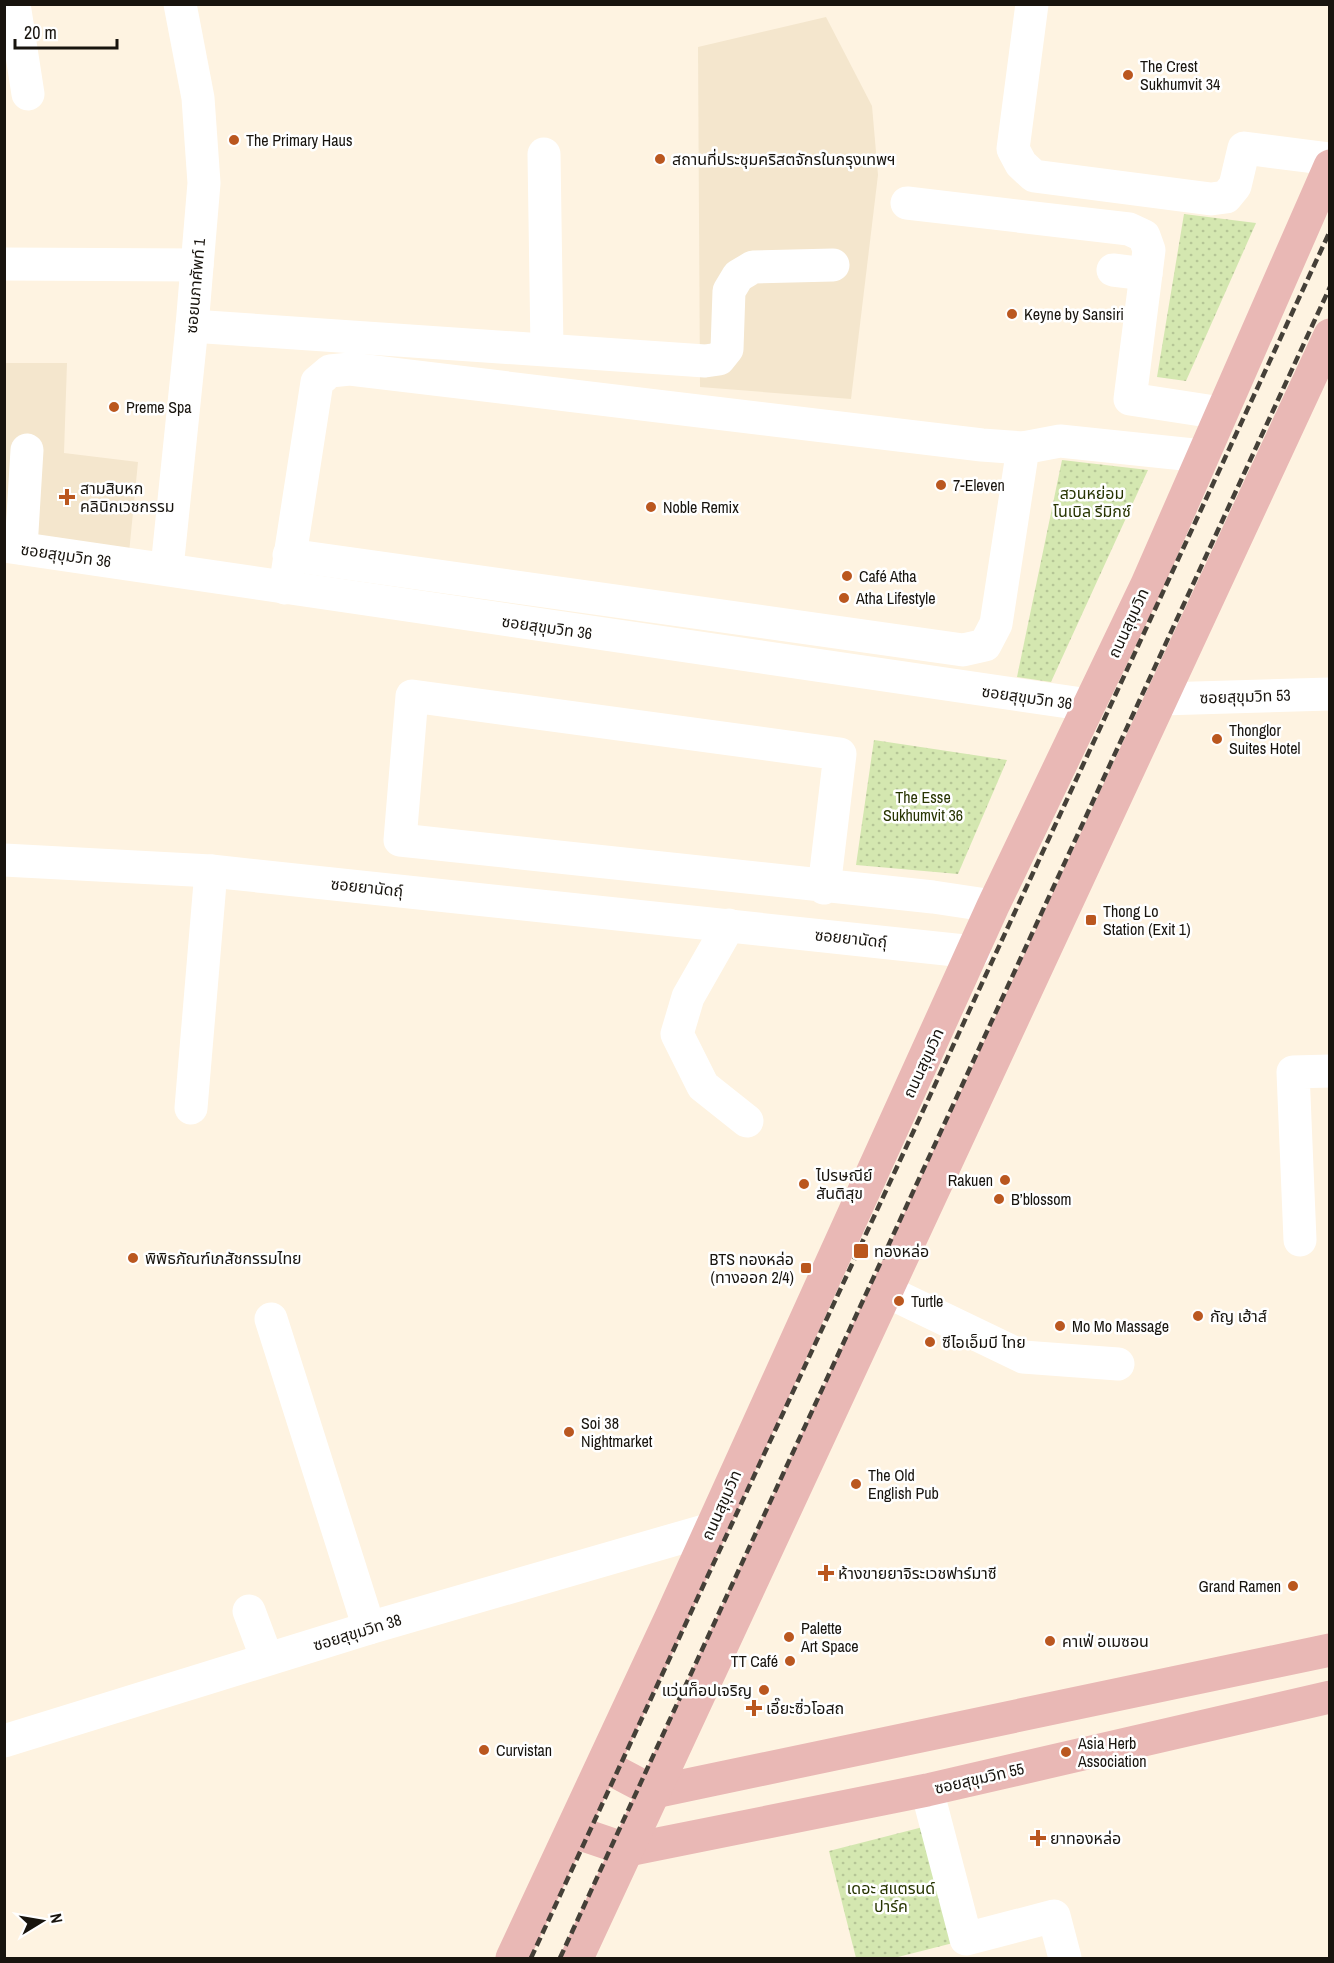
<svg xmlns="http://www.w3.org/2000/svg" width="1334" height="1963" font-family="'Archivo Narrow','Noto Sans Thai',sans-serif">
	<style>
		.built { fill: #f4e6cd }
		.green { fill: url(#green-dots) }
		.lines { fill: none; stroke-linecap: round; stroke-linejoin: round }
		.minor { stroke: #fff; stroke-width: 33 }
		.major { stroke: #e9b8b5; stroke-width: 33 }
		.rail { stroke: #454038; stroke-width: 4.5; stroke-dasharray: 9 4.5; stroke-linecap: butt }
		.poi-dot { fill: #ba571f; stroke: #fff; stroke-width: 2 }
		.labels { text-anchor: middle; stroke-width: 5; stroke-linejoin: round; paint-order: stroke }
		.poi-label { font-size: 16px; fill: #18140e; stroke: #fff; text-anchor: start }
		.street-label { font-size: 16px; fill: #18140e; stroke: #fff }
		.park-label { font-size: 16px; fill: #283502; stroke: #fff }
	</style>
	<defs>
		<pattern id="green-dots" width="8" height="8" patternUnits="userSpaceOnUse" patternTransform="scale(1.5)"><rect width="8" height="8" fill="#d4e7b0"/><path d="M2 2h.1M6 6h.1" fill="none" stroke="#b5c596" stroke-width="1.8" stroke-linecap="round"/></pattern>
	</defs>
	<rect width="100%" height="100%" fill="#fef3e1"/>
	<g class="built">
		<polygon points="826,17 872,106 878,175 851,399 700,387 698,47"/>
		<polygon points="5,363 67,363 64,453 138,462 129,553 5,539"/>
	</g>
	<g class="green">
		<polygon points="1184,214 1256,223 1186,381 1157,377"/>
		<polygon points="1062,460 1148,470 1051,682 1017,677"/>
		<polygon points="874,740 1007,760 958,874 856,865"/>
		<polygon points="923,1827 953,1943 894,1958 856,1958 829,1851"/>
	</g>
	<g class="lines">
		<g class="minor">
			<polyline points="14,4 28,94"/>
			<polyline points="1032,4 1013,149 1021,164 1034,176 1211,199 1226,197 1235,186 1244,148 1330,159"/>
			<polyline points="544,154 547,349"/>
			<polyline points="907,203 1129,229 1144,236 1149,250 1130,399 1221,413"/>
			<polyline points="4,264 197,265"/>
			<polyline points="1113,270 1146,274"/>
			<polyline points="192,326 705,361 719,359 727,349 729,291 738,276 753,267 833,265"/>
			<polyline points="4,546 1089,705"/>
			<polyline points="21,548 27,450"/>
			<polyline points="289,555 963,650 985,645 996,624 1023,448"/>
			<polyline points="167,568 192,326 204,183 198,98 180,4"/>
			<polyline points="285,588 317,382 330,371 350,369 982,445 1023,448 1060,441 1203,456"/>
			<polyline points="1161,699 1330,694"/>
			<polyline points="4,860 211,871 974,952"/>
			<polyline points="824,888 840,754 412,696 400,840 933,897 993,906"/>
			<polyline points="729,925 688,997 677,1034 703,1086 747,1121"/>
			<polyline points="191,1108 211,871"/>
			<polyline points="1300,1240 1293,1072 1330,1071"/>
			<polyline points="886,1291 1023,1357 1118,1364"/>
			<polyline points="271,1319 369,1628"/>
			<polyline points="249,1611 267,1659"/>
			<polyline points="4,1741 369,1628 711,1529"/>
			<polyline points="927,1790 966,1939 1054,1916 1065,1958"/>
		</g>
		<g class="major">
			<polyline points="603,1765 654,1792"/>
			<polyline points="654,1792 1330,1650"/>
			<polyline points="572,1831 628,1850 927,1790 1330,1697"/>
			<polyline points="512,1958 672,1615 993,906 1147,584 1330,166"/>
			<polyline points="577,1958 1330,335"/>
		</g>
		<g class="rail">
			<polyline points="531,1958 1330,231"/>
			<polyline points="560,1958 1330,287"/>
		</g>
	</g>
	<g class="poi-dot">
		<circle cx="1128" cy="75" r="6"/>
		<circle cx="234" cy="140" r="6"/>
		<circle cx="660" cy="159" r="6"/>
		<circle cx="1012" cy="314" r="6"/>
		<circle cx="114" cy="407" r="6"/>
		<circle cx="941" cy="485" r="6"/>
		<path d="M64 488h6v6h6v6h-6v6h-6v-6h-6v-6h6z"/>
		<circle cx="651" cy="507" r="6"/>
		<circle cx="847" cy="576" r="6"/>
		<circle cx="844" cy="598" r="6"/>
		<circle cx="1217" cy="739" r="6"/>
		<rect x="1085" y="914" width="12" height="12" rx="3"/>
		<circle cx="1005" cy="1180" r="6"/>
		<circle cx="804" cy="1184" r="6"/>
		<circle cx="999" cy="1199" r="6"/>
		<rect x="853" y="1243" width="16" height="16" rx="3"/>
		<circle cx="133" cy="1258" r="6"/>
		<rect x="800" y="1262" width="12" height="12" rx="3"/>
		<circle cx="899" cy="1301" r="6"/>
		<circle cx="1198" cy="1316" r="6"/>
		<circle cx="1060" cy="1326" r="6"/>
		<circle cx="930" cy="1342" r="6"/>
		<circle cx="569" cy="1432" r="6"/>
		<circle cx="856" cy="1484" r="6"/>
		<path d="M823 1564h6v6h6v6h-6v6h-6v-6h-6v-6h6z"/>
		<circle cx="1293" cy="1586" r="6"/>
		<circle cx="789" cy="1637" r="6"/>
		<circle cx="1050" cy="1641" r="6"/>
		<circle cx="790" cy="1661" r="6"/>
		<circle cx="764" cy="1690" r="6"/>
		<path d="M751 1699h6v6h6v6h-6v6h-6v-6h-6v-6h6z"/>
		<circle cx="484" cy="1750" r="6"/>
		<circle cx="1066" cy="1752" r="6"/>
		<path d="M1035 1829h6v6h6v6h-6v6h-6v-6h-6v-6h6z"/>
	</g>
	<g class="labels">
		<g class="poi-label">
			<text x="1140" y="72">The Crest<tspan x="1140" dy="18">Sukhumvit 34</tspan></text>
			<text x="246" y="146">The Primary Haus</text>
			<text x="672" y="165">สถานที่ประชุมคริสตจักรในกรุงเทพฯ</text>
			<text x="1024" y="320">Keyne by Sansiri</text>
			<text x="126" y="413">Preme Spa</text>
			<text x="953" y="491">7-Eleven</text>
			<text x="80" y="494">สามสิบหก<tspan x="80" dy="18">คลินิกเวชกรรม</tspan></text>
			<text x="663" y="513">Noble Remix</text>
			<text x="859" y="582">Café Atha</text>
			<text x="856" y="604">Atha Lifestyle</text>
			<text x="1229" y="736">Thonglor<tspan x="1229" dy="18">Suites Hotel</tspan></text>
			<text x="1103" y="917">Thong Lo<tspan x="1103" dy="18">Station (Exit 1)</tspan></text>
			<text x="816" y="1181">ไปรษณีย์<tspan x="816" dy="18">สันติสุข</tspan></text>
			<text x="993" y="1186" text-anchor="end">Rakuen</text>
			<text x="1011" y="1205">B’blossom</text>
			<text x="874" y="1257">ทองหล่อ</text>
			<text x="145" y="1264">พิพิธภัณฑ์เภสัชกรรมไทย</text>
			<text x="794" y="1265" text-anchor="end">BTS ทองหล่อ<tspan x="794" dy="18">(ทางออก 2/4)</tspan></text>
			<text x="911" y="1307">Turtle</text>
			<text x="1210" y="1322">กัญ เฮ้าส์</text>
			<text x="1072" y="1332">Mo Mo Massage</text>
			<text x="942" y="1348">ซีไอเอ็มบี ไทย</text>
			<text x="581" y="1429">Soi 38<tspan x="581" dy="18">Nightmarket</tspan></text>
			<text x="868" y="1481">The Old<tspan x="868" dy="18">English Pub</tspan></text>
			<text x="838" y="1579">ห้างขายยาจิระเวชฟาร์มาซี</text>
			<text x="1281" y="1592" text-anchor="end">Grand Ramen</text>
			<text x="801" y="1634">Palette<tspan x="801" dy="18">Art Space</tspan></text>
			<text x="1062" y="1647">คาเฟ่ อเมซอน</text>
			<text x="778" y="1667" text-anchor="end">TT Café</text>
			<text x="752" y="1696" text-anchor="end">แว่นท็อปเจริญ</text>
			<text x="766" y="1714">เอี๊ยะซิ่วโอสถ</text>
			<text x="1078" y="1749">Asia Herb<tspan x="1078" dy="18">Association</tspan></text>
			<text x="496" y="1756">Curvistan</text>
			<text x="1050" y="1844">ยาทองหล่อ</text>
		</g>
		<g class="street-label">
			<text transform="translate(195 286) rotate(-85)" y="6">ซอยนภาศัพท์ 1</text>
			<text transform="translate(66 555) rotate(8)" y="6">ซอยสุขุมวิท 36</text>
			<text transform="translate(1128 623) rotate(-65)" y="6">ถนนสุขุมวิท</text>
			<text transform="translate(547 627) rotate(8)" y="6">ซอยสุขุมวิท 36</text>
			<text transform="translate(1245 696) rotate(-2)" y="6">ซอยสุขุมวิท 53</text>
			<text transform="translate(1027 697) rotate(8)" y="6">ซอยสุขุมวิท 36</text>
			<text transform="translate(367 887) rotate(6)" y="6">ซอยยานัดถุ์</text>
			<text transform="translate(851 938) rotate(6)" y="6">ซอยยานัดถุ์</text>
			<text transform="translate(923 1063) rotate(-65)" y="6">ถนนสุขุมวิท</text>
			<text transform="translate(721 1505) rotate(-66)" y="6">ถนนสุขุมวิท</text>
			<text transform="translate(357 1632) rotate(-17)" y="6">ซอยสุขุมวิท 38</text>
			<text transform="translate(979 1778) rotate(-13)" y="6">ซอยสุขุมวิท 55</text>
		</g>
		<g class="park-label">
			<text x="1092" y="499">สวนหย่อม<tspan x="1092" dy="18">โนเบิล รีมิกซ์</tspan></text>
			<text x="923" y="803">The Esse<tspan x="923" dy="18">Sukhumvit 36</tspan></text>
			<text x="891" y="1894">เดอะ สแตรนด์<tspan x="891" dy="18">ปาร์ค</tspan></text>
		</g>
	</g>
	<rect width="1334" height="1963" fill="none" stroke="#18140e" stroke-width="12"/>
	<g transform="translate(42 1921) rotate(79)" stroke="#ffffff" stroke-width="4.5" paint-order="stroke">
	<path d="M0-4.5L10 22L0 15L-10 22Z" fill="#18140e"/>
	<text y="-9" font-size="16" font-weight="bold" text-anchor="middle" fill="#18140e">N</text>
	</g>
	<path d="M15 39v9h102v-9" fill="none" stroke="#18140e" stroke-width="3"/>
	<text x="24" y="39" font-size="18" fill="#18140e" stroke="#ffffff" stroke-width="4.5" paint-order="stroke">20 m</text>
</svg>
